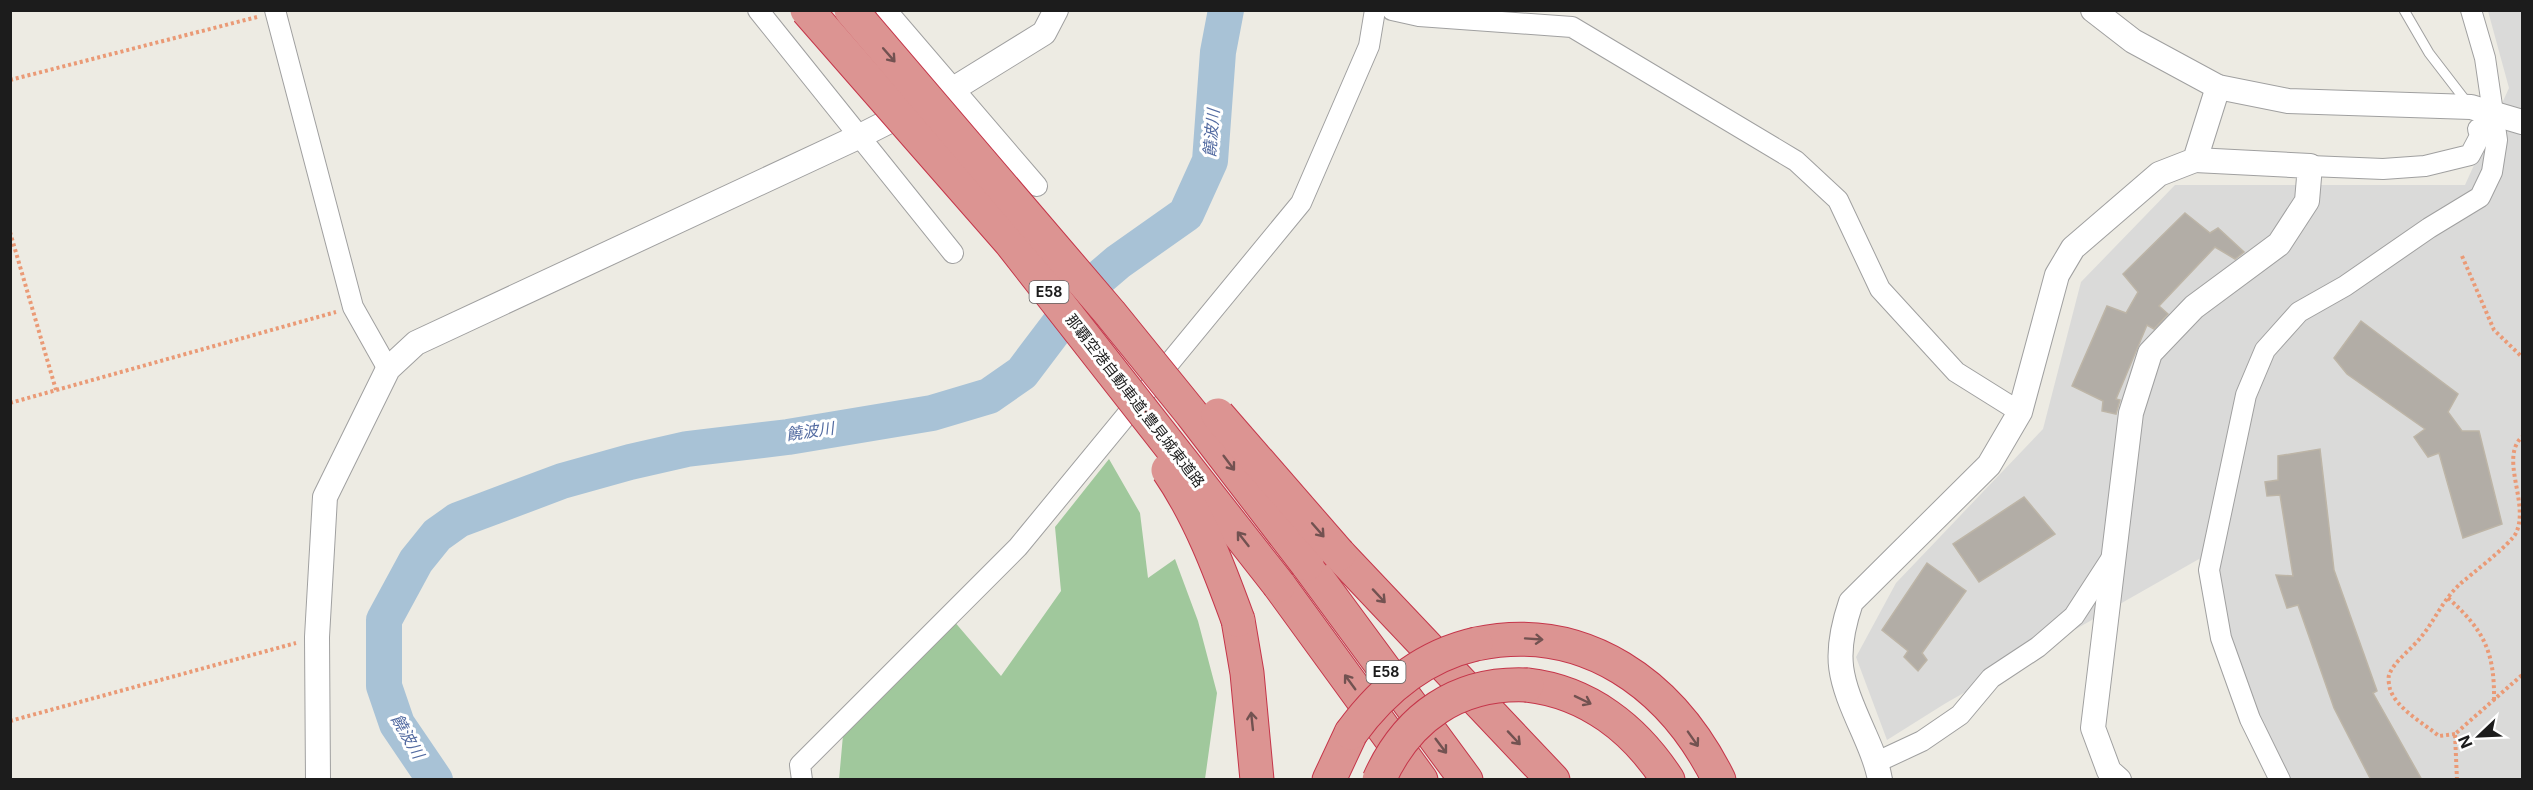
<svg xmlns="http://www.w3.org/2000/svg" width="2533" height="790" font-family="Inter,'Noto Sans JP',sans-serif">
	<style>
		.residential { fill: #dadad9 }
		.forest { fill: #a0c89c }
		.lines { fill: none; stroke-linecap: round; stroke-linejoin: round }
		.river { stroke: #a8c2d6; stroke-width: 36 }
		.building { fill: #b2ada6; stroke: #bdb5a7; stroke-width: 1.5 }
		.service-casing { stroke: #a0a0a0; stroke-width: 11 }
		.minor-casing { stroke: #a0a0a0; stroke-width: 22 }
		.tertiary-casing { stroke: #a0a0a0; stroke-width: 26 }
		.motorway-casing { stroke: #c5364a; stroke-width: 35 }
		.path { stroke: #ea9a76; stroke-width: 4; stroke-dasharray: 3 3; stroke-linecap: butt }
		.service { stroke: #fff; stroke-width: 9 }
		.minor { stroke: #fff; stroke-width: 20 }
		.tertiary { stroke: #fff; stroke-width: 24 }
		.motorway { stroke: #dc9492; stroke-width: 33 }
		.motorway-bridge-casing { stroke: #c5364a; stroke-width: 35; stroke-linecap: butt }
		.motorway-bridge { stroke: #dc9492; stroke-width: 33 }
		.oneway { stroke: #725251 }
		.labels { text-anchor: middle; stroke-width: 6; stroke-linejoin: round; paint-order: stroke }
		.shield { fill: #fff; stroke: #606060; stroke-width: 1.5 }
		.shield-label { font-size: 14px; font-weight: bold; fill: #1c1c1c }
		.street-label { font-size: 15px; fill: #1c1c1c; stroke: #fff }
		.water-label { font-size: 16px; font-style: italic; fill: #536ba1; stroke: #fff }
	</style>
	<rect width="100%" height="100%" fill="#edebe3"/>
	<polygon class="residential" points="2488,11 2522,11 2522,779 2284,779 2199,559 1946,703 1887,740 1856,657 1896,583 2043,429 2081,282 2175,185 2465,185 2509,88"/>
	<polygon class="forest" points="1109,459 1140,513 1148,578 1175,559 1198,621 1217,693 1205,779 839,780 843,735 953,620 1001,676 1061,591 1055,527"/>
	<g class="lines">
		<polyline class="river" points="435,780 397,724 384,686 384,620 416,561 437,535 458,520 562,481 630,462 687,449 788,437 932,413 989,396 1022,373 1084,291 1118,262 1186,214 1210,161 1218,52 1226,10"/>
	</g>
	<g class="building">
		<polygon points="2185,213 2210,233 2218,228 2244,252 2235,259 2215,247 2159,306 2168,314 2154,329 2147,325 2116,399 2120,400 2116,414 2102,411 2103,401 2072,386 2107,306 2126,313 2138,292 2123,274"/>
		<polygon points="2361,321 2458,394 2448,412 2462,431 2479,431 2502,524 2463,538 2439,453 2428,457 2414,437 2425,429 2347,374 2334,358"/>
		<polygon points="2320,449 2334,570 2377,691 2373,693 2422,780 2371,780 2334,708 2298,605 2287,608 2276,575 2293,576 2280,495 2267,496 2265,482 2278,480 2278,456"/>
		<polygon points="2024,497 2055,534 1979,582 1953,544"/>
		<polygon points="1927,563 1966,591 1922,653 1927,660 1918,671 1904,657 1908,651 1882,630"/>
	</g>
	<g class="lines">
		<defs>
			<polyline id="service" points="2404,10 2429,53 2469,105"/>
			<g id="minor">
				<polyline points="275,10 353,307 388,369"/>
				<polyline points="758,10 953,253"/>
				<polyline points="886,10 1037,186"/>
				<polyline points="1392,10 1419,16 1572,27 1796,161 1838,200 1880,289 1956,372 2020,412"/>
				<polyline points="2310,166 2383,169 2425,166 2470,155 2480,136 2478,129"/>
				<polyline points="1877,762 1922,741 1960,715 1991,678 2038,647 2074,616 2113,556"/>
				<polyline points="802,780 800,765 1018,547 1301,203 1369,46 1375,10"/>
				<polyline points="2280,780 2250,719 2221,638 2209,570 2246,395 2265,350 2299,312 2345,286 2429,228 2480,197 2492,172 2497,140 2485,58 2471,10"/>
			</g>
			<g id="tertiary">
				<polyline points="2093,10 2133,41 2218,87 2288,101 2471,107 2522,122"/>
				<polyline points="318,780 317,637 325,497 388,369 416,343 860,136 955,88 1044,33 1056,10"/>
				<path d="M 1880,780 C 1877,762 1870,747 1863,731 C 1840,679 1832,658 1851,602 L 1989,465 L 2020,412 L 2057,275 L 2073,248 L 2159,174 L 2195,160 L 2218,87"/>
				<polyline points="2119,780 2109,771 2093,728 2131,413 2150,353 2194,307 2279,244 2307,201 2310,166 2195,160"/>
			</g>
			<g id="motorway">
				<polyline points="1339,554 1553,780"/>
				<polyline points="1307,564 1466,780"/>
				<polyline points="1279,585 1421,780"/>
				<polyline points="1238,620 1247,673 1257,780"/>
				<path d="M 1476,644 C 1585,621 1672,685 1719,780"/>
				<path d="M 1527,685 C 1588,692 1635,729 1668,780"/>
				<polyline points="1329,780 1351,733"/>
			</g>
		</defs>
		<use href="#service" class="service-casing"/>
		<use href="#minor" class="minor-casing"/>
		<use href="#tertiary" class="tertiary-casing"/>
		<use href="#motorway" class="motorway-casing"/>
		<g class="path">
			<polyline points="10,80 257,17"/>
			<polyline points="10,232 56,390"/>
			<polyline points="2462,256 2494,330 2522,357"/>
			<polyline points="10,403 336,312"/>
			<path d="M 2448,598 C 2484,630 2495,652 2494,702"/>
			<polyline points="10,721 296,643"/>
			<path d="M 2455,734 L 2439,736 C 2423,723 2396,708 2390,689 C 2389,685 2388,679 2389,675 C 2394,661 2412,649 2421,637 C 2435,620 2443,600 2459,585 C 2470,575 2511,544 2516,533 C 2530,504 2499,458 2522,437"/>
			<polyline points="2457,780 2455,734 2522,675"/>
		</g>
		<use href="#service" class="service"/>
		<use href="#minor" class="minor"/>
		<use href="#tertiary" class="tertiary"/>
		<use href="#motorway" class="motorway"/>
		<defs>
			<g id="motorway-bridge">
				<polyline points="807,10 1011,243 1279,585"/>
				<polyline points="851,10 1110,313 1191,413 1307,564"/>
				<polyline points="1218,415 1339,554"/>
				<path d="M 1168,470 C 1199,515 1219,568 1238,620"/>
				<path d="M 1351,733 C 1383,689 1423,656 1476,644"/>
				<path d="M 1379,780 C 1407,717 1458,682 1527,685"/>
			</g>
		</defs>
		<use href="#motorway-bridge" class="motorway-bridge-casing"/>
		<use href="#motorway-bridge" class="motorway-bridge"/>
	</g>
	<defs><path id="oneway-shaft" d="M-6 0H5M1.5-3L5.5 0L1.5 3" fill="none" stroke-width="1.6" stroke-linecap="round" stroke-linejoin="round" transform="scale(1.5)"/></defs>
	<g class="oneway">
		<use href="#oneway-shaft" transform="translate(889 55) rotate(49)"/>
		<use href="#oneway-shaft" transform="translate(1229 463) rotate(53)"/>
		<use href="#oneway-shaft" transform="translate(1318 530) rotate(49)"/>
		<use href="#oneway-shaft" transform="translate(1243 539) rotate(-128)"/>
		<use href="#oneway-shaft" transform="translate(1379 596) rotate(47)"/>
		<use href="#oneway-shaft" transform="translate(1534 639) rotate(4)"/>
		<use href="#oneway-shaft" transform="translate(1350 682) rotate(-126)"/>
		<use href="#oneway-shaft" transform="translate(1583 700) rotate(26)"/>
		<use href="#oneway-shaft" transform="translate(1252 721) rotate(-96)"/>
		<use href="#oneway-shaft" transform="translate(1514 738) rotate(47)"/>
		<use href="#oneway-shaft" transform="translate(1693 739) rotate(55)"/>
		<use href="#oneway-shaft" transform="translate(1441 746) rotate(53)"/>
	</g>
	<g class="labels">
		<g class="shield">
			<rect x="1029.5" y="281" width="39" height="22" rx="4.5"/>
			<rect x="1366.5" y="661" width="39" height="22" rx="4.5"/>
		</g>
		<g class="shield-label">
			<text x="1049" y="297">E58</text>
			<text x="1386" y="677">E58</text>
		</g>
		<g class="street-label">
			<text transform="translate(1135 401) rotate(52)" y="5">那覇空港自動車道;豊見城東道路</text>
		</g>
		<g class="water-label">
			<text transform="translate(1211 133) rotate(-85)" y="6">饒波川</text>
			<text transform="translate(810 431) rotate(-8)" y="6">饒波川</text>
			<text transform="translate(408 736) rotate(60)" y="6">饒波川</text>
		</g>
	</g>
	<rect width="2533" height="790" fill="none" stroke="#1c1c1c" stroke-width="24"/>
	<g transform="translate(2479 736) rotate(247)" stroke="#ffffff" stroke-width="4.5" paint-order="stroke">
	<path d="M0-4.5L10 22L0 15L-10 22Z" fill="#1c1c1c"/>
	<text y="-9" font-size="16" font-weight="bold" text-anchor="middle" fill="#1c1c1c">N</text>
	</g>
</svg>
